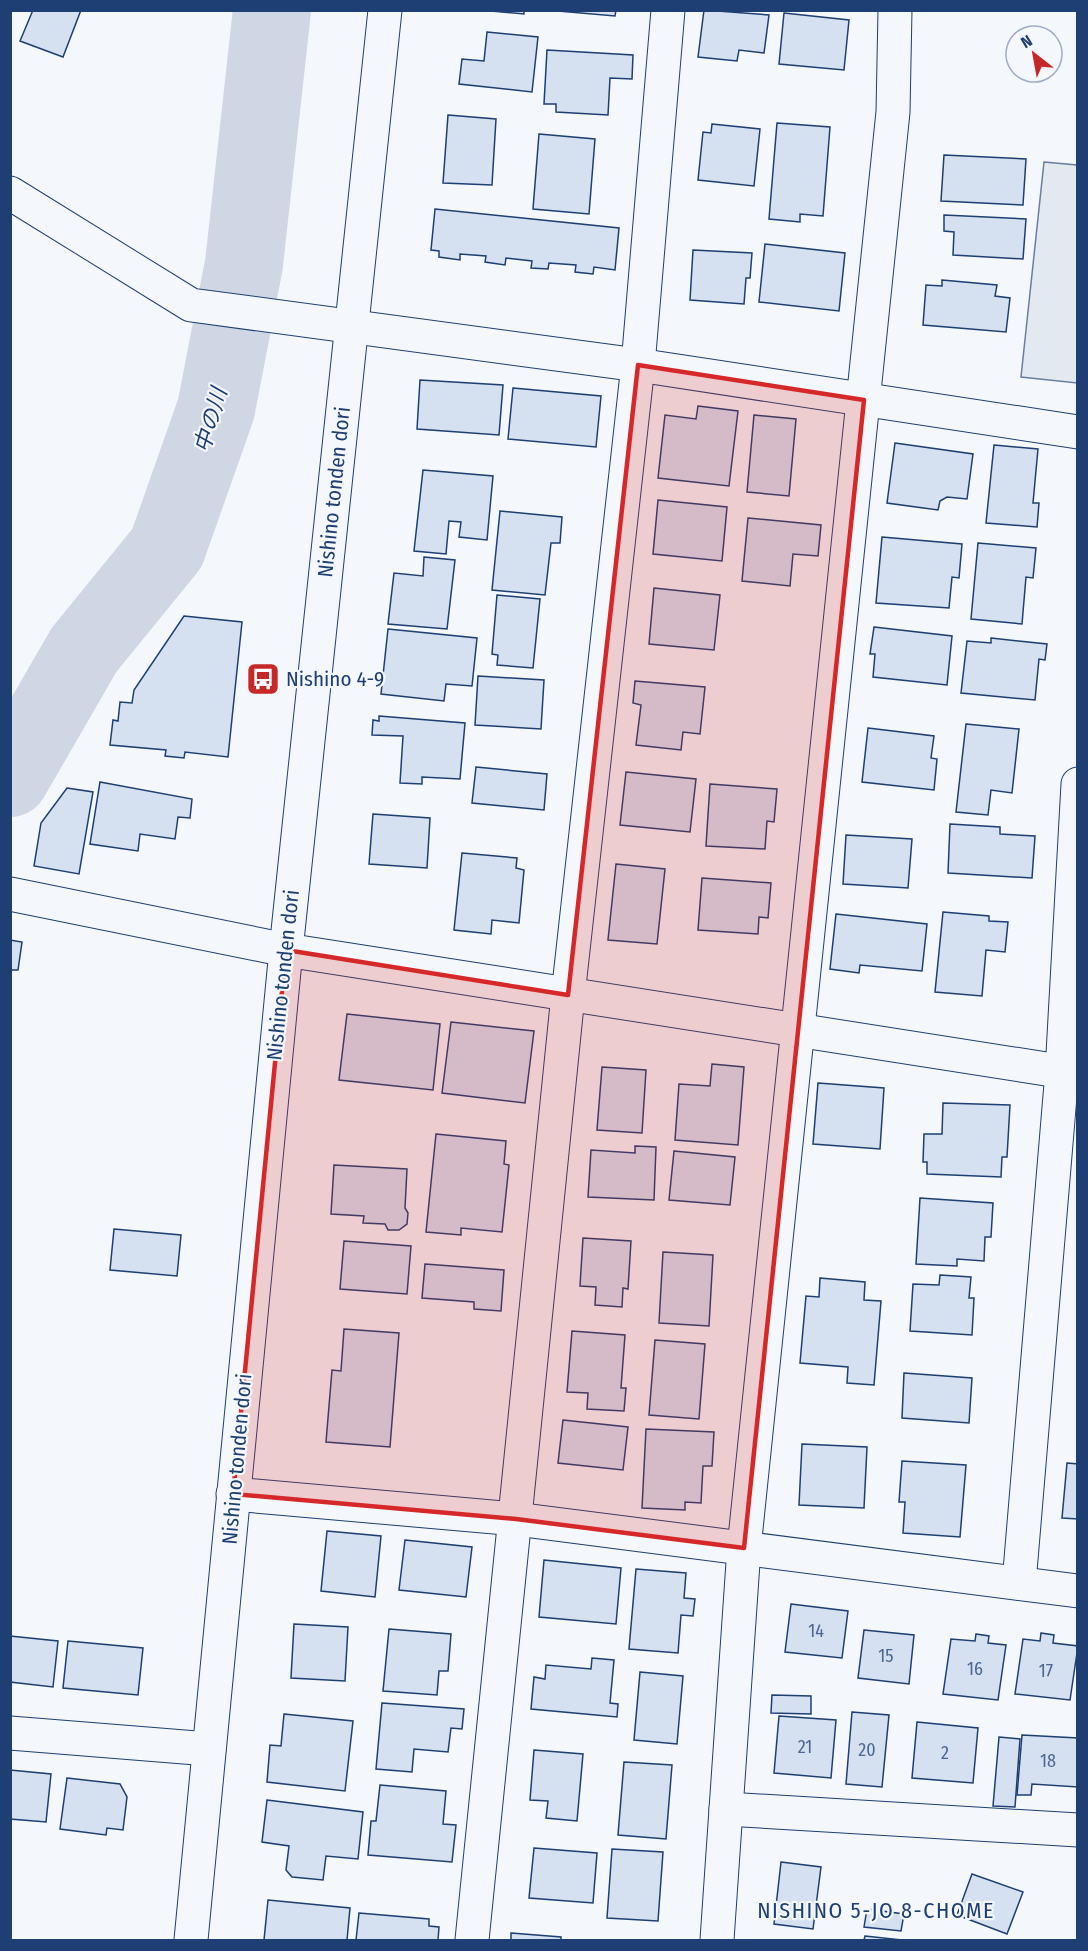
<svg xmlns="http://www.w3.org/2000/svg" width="1088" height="1951" font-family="'Fira Sans Condensed','Noto Sans JP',sans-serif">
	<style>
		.green { fill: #e3e9f0; stroke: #687fa3; stroke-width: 1.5 }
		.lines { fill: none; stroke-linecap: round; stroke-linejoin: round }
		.river { stroke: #cfd7e4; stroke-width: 78 }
		.building { fill: #d5e0f0; stroke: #1d3f73; stroke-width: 1.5 }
		.street-casing { stroke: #1d3f73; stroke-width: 35 }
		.secondary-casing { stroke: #1d3f73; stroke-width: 35 }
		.street { stroke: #f4f7fb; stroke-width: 33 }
		.secondary { stroke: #f4f7fb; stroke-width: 33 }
		.marked { fill: #d62828; fill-opacity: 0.2; stroke: #d62828; stroke-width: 4.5; stroke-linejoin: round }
		.labels { text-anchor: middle; stroke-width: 4.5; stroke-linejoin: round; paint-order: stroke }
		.number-label { font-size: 18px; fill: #4b6792 }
		.street-label { font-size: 21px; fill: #1d3f73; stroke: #f4f7fb }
		.poi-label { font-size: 21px; fill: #1d3f73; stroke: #f4f7fb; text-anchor: start }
		.water-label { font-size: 22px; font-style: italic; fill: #1d3f73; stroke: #f4f7fb }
		.neighbourhood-label { font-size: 22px; letter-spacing: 1.5px; fill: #1d3f73; stroke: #f4f7fb }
	</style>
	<rect width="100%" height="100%" fill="#f4f7fb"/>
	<polygon class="green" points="1044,162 1077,165 1077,383 1021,377"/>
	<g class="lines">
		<polyline class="river" points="10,778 84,650 167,548 216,409 244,264 272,10"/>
	</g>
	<g class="building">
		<polygon points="33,10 81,10 63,57 20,41"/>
		<polygon points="480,10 524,10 524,14"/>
		<polygon points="546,10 616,10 615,16"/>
		<polygon points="704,10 769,15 764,53 739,50 737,61 698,57"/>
		<polygon points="784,13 849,20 844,70 779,64"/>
		<polygon points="487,32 538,37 532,92 459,84 462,59 484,61"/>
		<polygon points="547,50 633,55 632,79 610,78 608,115 556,112 556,104 544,104"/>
		<polygon points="448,115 496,119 492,185 443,183"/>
		<polygon points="777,123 830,127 823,216 800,214 800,222 769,219"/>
		<polygon points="712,124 760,129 754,186 698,180 703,132 711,133"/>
		<polygon points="539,134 595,139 589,214 533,209"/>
		<polygon points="944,155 1026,159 1023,205 941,201"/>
		<polygon points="435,209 619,228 615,270 594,267 593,274 575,272 576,265 549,263 548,269 531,268 532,261 506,258 505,265 485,262 486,256 460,254 460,260 439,257 439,251 431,250"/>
		<polygon points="944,215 1026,219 1023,259 953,255 954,232 944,231"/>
		<polygon points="765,244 845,253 839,311 759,302"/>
		<polygon points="693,250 752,253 750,278 746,278 744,304 690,300"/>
		<polygon points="942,280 997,285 995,296 1010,298 1006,332 923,325 926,285 942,286"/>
		<polygon points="420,380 503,385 499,435 417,429"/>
		<polygon points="513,388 601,396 596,447 508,439"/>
		<polygon points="698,406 738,411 729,486 658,478 665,415 696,419"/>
		<polygon points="754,415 796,419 789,496 747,492"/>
		<polygon points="895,443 973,454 967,499 947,497 940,501 938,510 887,503"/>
		<polygon points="994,445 1038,449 1033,503 1039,503 1037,527 986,523"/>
		<polygon points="423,470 493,476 487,540 459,537 461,522 449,521 446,554 414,551"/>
		<polygon points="658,500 727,507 722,561 653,554"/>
		<polygon points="500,511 562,517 560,543 551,543 545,595 492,590"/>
		<polygon points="748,518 821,525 818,556 793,554 790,586 742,581"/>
		<polygon points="882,537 962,544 959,578 952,577 949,608 876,603"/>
		<polygon points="978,543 1036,548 1033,578 1026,577 1022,624 971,619"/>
		<polygon points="424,557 455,560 447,629 388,624 394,573 423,576"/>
		<polygon points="654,588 720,595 714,650 649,644"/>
		<polygon points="497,595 540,599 533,668 497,665 498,655 492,654"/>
		<polygon points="184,616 242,622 228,757 185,752 184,758 165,756 166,750 110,745 113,720 118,721 120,702 132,703 134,690"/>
		<polygon points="874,627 952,636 947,685 873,677 875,654 870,654"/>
		<polygon points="388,629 477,638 472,686 446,684 444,701 381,694"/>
		<polygon points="991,638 1047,644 1045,660 1039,659 1035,700 961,693 967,641 991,643"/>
		<polygon points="478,676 544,680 541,729 475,725"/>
		<polygon points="635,681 705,687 700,734 683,732 681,750 636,745 641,705 633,703"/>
		<polygon points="379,716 465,723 460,779 422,777 422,784 400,783 403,736 372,735 373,720 379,721"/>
		<polygon points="966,724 1019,729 1012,793 991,790 988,815 956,812"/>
		<polygon points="868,728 934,736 931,758 937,759 934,790 862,782"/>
		<polygon points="476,767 547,774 544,810 472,803"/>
		<polygon points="626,772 696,779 690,832 620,825"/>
		<polygon points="100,782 192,799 190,818 178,817 175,839 140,834 138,851 90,844"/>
		<polygon points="710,784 777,789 774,822 767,821 765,849 706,846"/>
		<polygon points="67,788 93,792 79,874 34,866 41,823"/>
		<polygon points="373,814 430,818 427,868 369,864"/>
		<polygon points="950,824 1000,827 1000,834 1035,836 1032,878 948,873"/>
		<polygon points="846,835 912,839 908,888 843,884"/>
		<polygon points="462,853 517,858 516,868 524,870 519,923 492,920 491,934 454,930"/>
		<polygon points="616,864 665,869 657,944 608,940"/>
		<polygon points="702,878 771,883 768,918 759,917 758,934 698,930"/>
		<polygon points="943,912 989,916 989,921 1008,922 1005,952 986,950 982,996 935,992"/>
		<polygon points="836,914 927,924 922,971 860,965 859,973 830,969"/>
		<polygon points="10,940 22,942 18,970 10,970"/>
		<polygon points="347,1014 440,1024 433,1090 339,1080"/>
		<polygon points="451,1022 534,1031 525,1103 442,1093"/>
		<polygon points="712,1064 744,1067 738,1145 675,1140 679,1084 710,1086"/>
		<polygon points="602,1067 646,1070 642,1133 597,1130"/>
		<polygon points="818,1083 884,1088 880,1149 813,1144"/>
		<polygon points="943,1103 1010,1105 1007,1157 1002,1157 1001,1177 927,1174 927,1162 923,1162 924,1134 942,1134"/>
		<polygon points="436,1134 506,1141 504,1164 509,1165 502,1232 461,1228 461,1235 426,1232"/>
		<polygon points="635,1146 656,1147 654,1200 588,1197 591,1150 635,1153"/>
		<polygon points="674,1151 735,1157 730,1205 669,1200"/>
		<polygon points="334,1165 407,1169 405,1208 408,1213 407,1224 399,1230 388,1230 385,1224 363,1223 364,1216 331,1214"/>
		<polygon points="920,1198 993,1203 991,1237 985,1237 984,1261 957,1259 957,1266 916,1264"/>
		<polygon points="114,1229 181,1235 177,1276 110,1270"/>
		<polygon points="583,1238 631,1241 628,1289 623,1288 622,1307 595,1305 596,1287 580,1286"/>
		<polygon points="344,1241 411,1246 407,1294 340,1289"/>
		<polygon points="663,1252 713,1255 709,1326 659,1323"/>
		<polygon points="425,1264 504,1270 501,1311 474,1309 474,1302 422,1298"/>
		<polygon points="940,1275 971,1277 969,1298 974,1298 972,1335 910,1331 913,1284 939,1285"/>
		<polygon points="820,1278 865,1282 864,1300 881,1301 874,1385 847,1383 848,1367 800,1363 806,1296 819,1297"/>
		<polygon points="344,1329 399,1333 390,1447 326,1442 332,1370 341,1371"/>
		<polygon points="572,1331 625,1335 621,1388 626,1388 624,1411 587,1409 588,1393 567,1392"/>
		<polygon points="655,1340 705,1344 699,1419 649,1415"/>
		<polygon points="904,1373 972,1378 969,1423 902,1418"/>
		<polygon points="563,1420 628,1427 623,1470 558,1463"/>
		<polygon points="646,1429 714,1432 712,1466 703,1466 701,1503 685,1502 685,1510 642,1508"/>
		<polygon points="802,1444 867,1447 864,1508 799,1505"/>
		<polygon points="902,1461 966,1465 960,1537 903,1533 905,1502 899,1502"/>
		<polygon points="1067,1463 1078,1464 1078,1519 1062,1518"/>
		<polygon points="327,1531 381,1536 375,1597 321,1591"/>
		<polygon points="405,1540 472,1547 466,1597 399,1590"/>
		<polygon points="544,1560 621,1568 616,1624 539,1617"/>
		<polygon points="636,1569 686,1573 684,1598 695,1599 693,1616 681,1615 678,1653 629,1649"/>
		<polygon points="791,1604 848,1611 842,1658 785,1652"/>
		<polygon points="294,1624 348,1627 345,1681 291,1678"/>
		<polygon points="389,1629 451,1634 448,1671 439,1671 437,1695 383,1691"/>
		<polygon points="864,1630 914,1635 909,1684 858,1678"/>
		<polygon points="1041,1633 1054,1635 1053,1643 1078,1646 1070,1700 1015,1694 1023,1639 1040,1641"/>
		<polygon points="976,1634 989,1636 988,1643 1006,1645 998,1700 943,1694 951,1639 975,1641"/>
		<polygon points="10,1636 58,1641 53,1687 10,1682"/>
		<polygon points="68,1641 143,1648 138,1695 63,1688"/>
		<polygon points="592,1658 614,1660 610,1703 618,1704 617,1717 531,1709 534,1677 545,1679 546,1665 591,1669"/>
		<polygon points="640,1672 683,1676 677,1744 634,1740"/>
		<polygon points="772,1695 811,1696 811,1714 771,1713"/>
		<polygon points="382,1703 464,1709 462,1729 451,1728 448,1752 414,1749 412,1772 376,1769"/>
		<polygon points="852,1712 889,1715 882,1787 846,1784"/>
		<polygon points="284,1714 353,1721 345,1791 267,1782 270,1745 281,1746"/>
		<polygon points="779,1716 836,1720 831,1778 774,1773"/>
		<polygon points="917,1722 978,1728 973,1783 912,1778"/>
		<polygon points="1022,1735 1078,1738 1078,1787 1032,1784 1031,1795 1017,1795"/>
		<polygon points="999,1737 1020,1739 1015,1807 993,1806"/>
		<polygon points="534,1750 583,1754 577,1821 546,1818 548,1801 530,1800"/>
		<polygon points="624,1762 672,1765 666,1839 618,1835"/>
		<polygon points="10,1770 51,1774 46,1822 10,1819"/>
		<polygon points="67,1778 120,1784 127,1797 123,1830 107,1828 106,1835 60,1829"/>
		<polygon points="380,1785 446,1791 443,1824 456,1825 452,1862 368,1855 371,1821 376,1821"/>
		<polygon points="267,1800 363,1812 358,1859 326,1856 323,1880 292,1877 286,1870 289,1846 262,1842"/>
		<polygon points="534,1848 597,1853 593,1903 529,1898"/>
		<polygon points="612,1849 663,1852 658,1921 607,1918"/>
		<polygon points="781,1862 821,1867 813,1929 774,1924"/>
		<polygon points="972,1874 1023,1892 1007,1934 957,1915"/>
		<polygon points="268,1900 350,1908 347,1940 264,1940"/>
		<polygon points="867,1909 904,1914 901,1931 864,1927"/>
		<polygon points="359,1913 429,1919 429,1926 439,1927 438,1940 356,1940"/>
		<polygon points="511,1933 561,1937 561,1940 511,1940"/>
		<polygon points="865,1936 902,1940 864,1940"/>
	</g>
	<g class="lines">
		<defs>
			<g id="street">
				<polyline points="10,193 191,305 638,365 1078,432"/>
				<polyline points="10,894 286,950 1078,1074"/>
				<polyline points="233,1494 516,1519 1078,1591"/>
				<polyline points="1019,1583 1062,1072 1078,784"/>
				<polyline points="10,1733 209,1749"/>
				<polyline points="726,1809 1078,1830"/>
				<polyline points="472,1940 568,995 638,365 668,10"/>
				<polyline points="717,1940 744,1548 893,112 895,10"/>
			</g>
			<polyline id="secondary" points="191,1940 286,950 385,10"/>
		</defs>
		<use href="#street" class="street-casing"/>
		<use href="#secondary" class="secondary-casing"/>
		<use href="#street" class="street"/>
		<use href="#secondary" class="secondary"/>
	</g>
	<path class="marked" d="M 638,365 L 864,400 L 744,1548 L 516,1519 L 233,1494 L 286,950 L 568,995 Z"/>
	<defs>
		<symbol id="bus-square" viewBox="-11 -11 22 22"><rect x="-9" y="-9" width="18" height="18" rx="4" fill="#c62828" stroke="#f4f7fb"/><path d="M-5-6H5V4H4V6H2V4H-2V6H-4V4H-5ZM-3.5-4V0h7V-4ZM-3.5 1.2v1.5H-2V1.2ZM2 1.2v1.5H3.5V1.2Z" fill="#fff"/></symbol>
	</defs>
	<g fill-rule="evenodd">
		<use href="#bus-square" x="244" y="660" width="38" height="38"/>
	</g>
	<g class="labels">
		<g class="number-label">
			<text x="816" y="1637">14</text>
			<text x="886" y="1662">15</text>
			<text x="975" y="1675">16</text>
			<text x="1046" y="1677">17</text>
			<text x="805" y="1753">21</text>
			<text x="867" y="1756">20</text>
			<text x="945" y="1759">2</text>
			<text x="1048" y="1767">18</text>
		</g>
		<g class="street-label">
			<text transform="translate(334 492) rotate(-84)" y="7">Nishino tonden dori</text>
			<text transform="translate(283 975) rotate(-84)" y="7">Nishino tonden dori</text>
			<text transform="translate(237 1459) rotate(-85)" y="7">Nishino tonden dori</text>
		</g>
		<g class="poi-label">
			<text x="286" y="686">Nishino 4-9</text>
		</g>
		<g class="water-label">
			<text transform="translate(210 420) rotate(-74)" y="8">中の川</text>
		</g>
		<g class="neighbourhood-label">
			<text x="876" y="1918">NISHINO 5-JO 8-CHOME</text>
		</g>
	</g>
	<rect width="1088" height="1951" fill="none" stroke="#1d3f73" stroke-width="24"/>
	<g transform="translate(1034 54) rotate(329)"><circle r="28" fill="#f4f7fb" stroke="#9eadc5" stroke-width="1.5"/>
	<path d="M0-4.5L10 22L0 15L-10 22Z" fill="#c62828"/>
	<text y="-9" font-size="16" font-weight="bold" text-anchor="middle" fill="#1d3f73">N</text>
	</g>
</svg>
